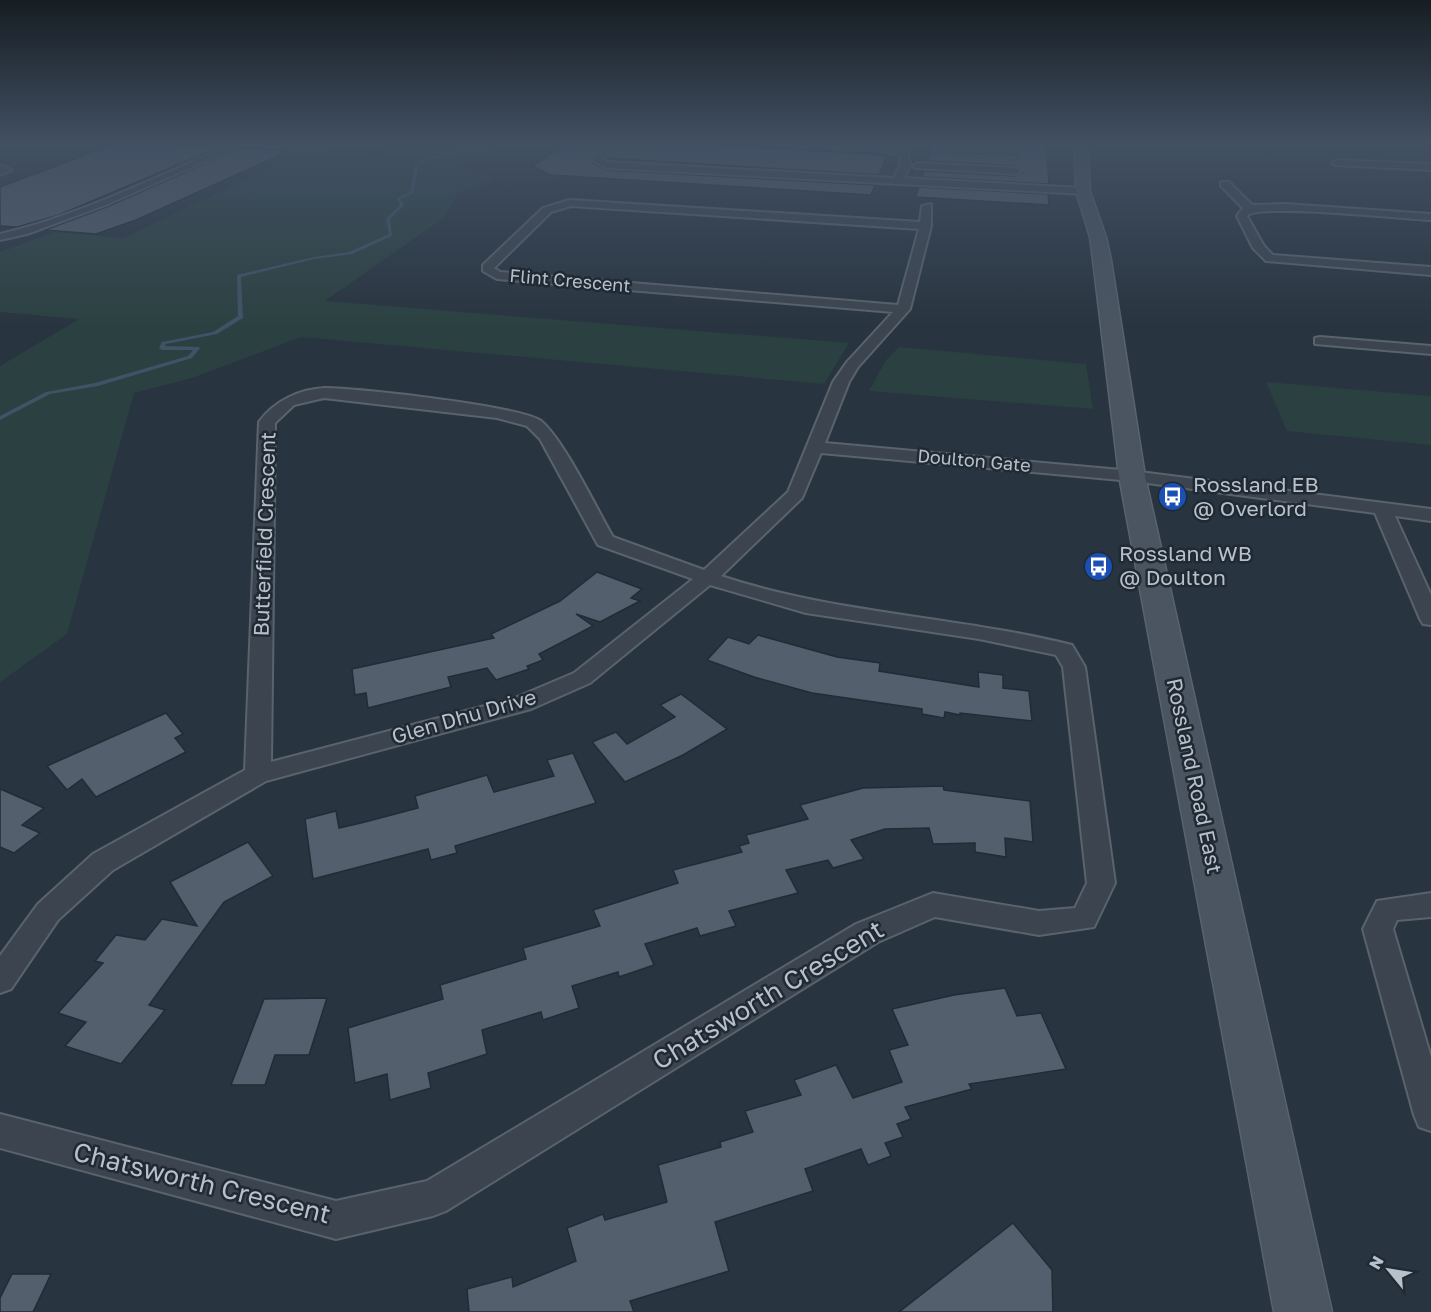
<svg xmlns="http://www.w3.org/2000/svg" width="1431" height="1312" font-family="'Golos Text',sans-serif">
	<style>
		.green { fill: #2b4141 }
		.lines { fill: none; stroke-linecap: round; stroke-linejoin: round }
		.stream { fill: #3f5366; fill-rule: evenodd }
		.building { fill: #535f6c; stroke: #222c36; stroke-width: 1.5 }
		.minor-casing { stroke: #59636c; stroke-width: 4 }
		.secondary-casing { stroke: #59636c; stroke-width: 3 }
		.minor { fill: #3c454f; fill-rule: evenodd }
		.secondary { fill: #4a5561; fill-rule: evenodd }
		.labels { text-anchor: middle; stroke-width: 5; stroke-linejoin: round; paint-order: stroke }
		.far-street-label { font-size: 18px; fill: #b8c0c9; stroke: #202a34 }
		.poi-label { font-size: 21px; fill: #b8c0c9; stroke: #202a34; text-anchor: start }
		.street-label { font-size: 21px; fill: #b8c0c9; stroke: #202a34 }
		.near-street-label { font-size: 26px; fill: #b8c0c9; stroke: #202a34 }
	</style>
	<rect width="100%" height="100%" fill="#28343f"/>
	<g class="green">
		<polygon points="400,143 528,143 464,158 454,170 492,176 490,181 458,193 445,217 325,301 849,343 824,384 301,337 192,378 134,393 67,634 0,682 0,366 79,319 0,312 0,252 54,232 124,238 282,162 344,166 386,153"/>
		<polygon points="899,347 1086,364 1093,409 869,391 886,360"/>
		<polygon points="1266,382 1431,396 1431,445 1287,431"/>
	</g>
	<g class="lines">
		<polygon class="stream" points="496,143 503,143 428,160 418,166 414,193 400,199 404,205 390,219 392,236 352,254 314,259 241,277 243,318 217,334 166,344 165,346 199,347 200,348 192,358 98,386 50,394 0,420 0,416 46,392 95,383 188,356 193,350 162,350 159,348 162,342 213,332 238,316 237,275 314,257 349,252 389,234 386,219 400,205 397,198 410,192 415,165 426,158"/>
	</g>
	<g class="building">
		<polygon points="117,143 220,147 59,215 17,227 0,226 0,187"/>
		<polygon points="568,143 607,143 591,157 592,163 607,170 875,185 871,195 551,175 532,166"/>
		<polygon points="623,143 680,143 887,155 879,175 606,158"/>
		<polygon points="933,143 936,151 958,156 1017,159 1024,155 1017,149 947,143 1046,143 1049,184 922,177 924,171 1016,176 1023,172 1016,166 927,161"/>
		<polygon points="240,148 289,151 136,220 96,234 45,230 109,206"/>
		<polygon points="919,187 1048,194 1049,205 915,197"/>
		<polygon points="597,572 642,589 631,598 640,601 600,622 576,614 593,626 539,654 543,660 527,666 529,669 496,680 487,668 448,677 451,687 368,708 366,693 355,695 352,669 494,638 491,634 560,601"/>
		<polygon points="758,635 837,657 880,663 879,671 979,687 978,672 1003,675 1003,688 1029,691 1032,721 960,713 960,715 945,712 944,718 922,714 922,709 812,693 754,677 707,660 728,637 749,644"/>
		<polygon points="681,694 727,729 683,755 625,782 592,742 616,732 627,744 675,717 660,705"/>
		<polygon points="166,713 183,734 175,738 186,752 96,797 82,779 67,790 47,766"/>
		<polygon points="573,753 596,803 455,846 457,853 431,860 428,849 313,879 305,819 336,811 339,828 365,822 418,808 415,796 487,775 494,792 554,776 547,760"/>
		<polygon points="943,786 944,790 1030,801 1033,842 1005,838 1006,857 975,852 975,843 933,844 929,828 885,829 851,840 864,859 833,868 828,860 786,870 798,893 729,911 736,926 700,936 697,928 645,944 654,965 619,977 618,972 572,986 579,1008 543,1020 541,1012 482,1030 487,1054 428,1073 431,1088 390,1100 387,1074 355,1083 348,1028 443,999 440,985 526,959 523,948 600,926 593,910 678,883 673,870 742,852 739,846 749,843 746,835 808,819 800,805 863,788"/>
		<polygon points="0,789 44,808 22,825 40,833 14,853 0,847"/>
		<polygon points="248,842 273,876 224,902 149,1005 165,1010 121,1064 65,1046 86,1022 58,1013 103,963 95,961 116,935 145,940 162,919 197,926 170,882"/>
		<polygon points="1005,988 1017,1016 1041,1013 1066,1069 969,1084 972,1089 905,1107 911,1119 897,1124 903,1137 885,1143 891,1156 868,1165 861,1149 805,1169 813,1191 715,1222 729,1271 630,1301 634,1312 469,1312 467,1289 512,1277 513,1287 576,1261 567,1228 603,1214 605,1220 667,1202 658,1165 721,1147 720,1142 753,1132 745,1111 801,1095 794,1080 836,1065 853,1098 902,1082 889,1050 908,1045 892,1009 954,995"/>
		<polygon points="327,998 309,1055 275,1055 265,1085 231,1085 264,999"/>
		<polygon points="1013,1223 1052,1270 1053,1312 899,1312"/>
		<polygon points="12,1274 51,1274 33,1312 0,1312 0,1298"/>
	</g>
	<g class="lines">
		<defs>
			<g id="minor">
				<path d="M 235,143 L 247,143 L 108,204 L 27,234 L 0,240 L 0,234 C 79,216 160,175 235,143 Z"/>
				<polygon points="264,143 349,143 349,144 314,149 268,146"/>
				<polygon points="611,143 621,143 602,159 609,162 894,178 900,165 900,155 876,150 802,146 798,143 876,144 908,151 910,165 904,178 1083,188 1088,191 1083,194 607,168 593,161 593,157"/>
				<polygon points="936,143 959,148 1017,151 1022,154 1017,157 959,154 937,149"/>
				<polygon points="1337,160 1431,164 1431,170 1334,165 1332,163"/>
				<polygon points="918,163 1016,168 1021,171 1016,174 915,168 913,166"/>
				<polygon points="0,165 11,170 0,175"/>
				<path d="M 1221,182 L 1229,182 L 1252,205 L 1285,204 L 1431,214 L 1431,220 C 1406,219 1257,203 1247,216 L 1264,246 L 1273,255 L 1431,267 L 1431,275 L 1266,261 L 1253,248 L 1237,216 L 1243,208 L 1221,186 Z"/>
				<path d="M 570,200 L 920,222 L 922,206 L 931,204 L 931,226 L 910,309 L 858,367 L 849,382 L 825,443 L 1132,471 L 1431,509 L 1431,521 L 1395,516 L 1431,595 L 1431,625 L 1423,624 L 1420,619 L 1375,513 L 1132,481 L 821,453 L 802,498 L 721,576 C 835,614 956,616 1072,645 L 1085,667 L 1115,883 L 1094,927 L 1039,935 L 935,917 L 878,942 L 446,1211 L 433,1216 L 336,1239 L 0,1148 L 0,1114 L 336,1201 L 427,1181 L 856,924 L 923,897 L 933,893 L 1039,911 L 1075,908 L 1087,883 L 1063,667 L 1056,655 L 979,639 L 806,613 L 710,585 L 590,683 L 531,709 L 266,781 L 113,870 L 58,920 L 11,989 L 0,993 L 0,956 L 38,904 L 93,854 L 245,770 L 259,422 C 274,401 300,389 325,388 C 357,388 520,406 541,421 C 564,440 596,508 613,537 L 704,570 L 788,492 L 833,382 L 847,362 L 893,312 L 497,279 L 483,271 L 483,265 L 543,208 ZM 571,206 L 919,229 L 898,305 L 500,272 L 494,268 L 551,212 ZM 324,398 L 497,418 L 527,426 L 540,439 L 598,545 L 693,579 L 574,673 L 515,698 L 271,762 L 275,423 L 294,405 Z"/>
				<polygon points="1320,337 1431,346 1431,354 1315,344 1315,338"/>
				<polygon points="1431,893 1431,917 1397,920 1393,929 1431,1057 1431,1131 1419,1127 1414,1115 1363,929 1377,901"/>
			</g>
			<polygon id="secondary" points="1074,143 1088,143 1090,191 1106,237 1111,260 1145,476 1332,1312 1274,1312 1119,476 1093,260 1090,237 1076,191"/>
		</defs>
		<use href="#minor" class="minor-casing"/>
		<use href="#secondary" class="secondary-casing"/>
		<use href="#minor" class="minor"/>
		<use href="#secondary" class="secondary"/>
	</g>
	<linearGradient id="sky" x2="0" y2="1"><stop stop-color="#161d23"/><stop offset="0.44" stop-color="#425063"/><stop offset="1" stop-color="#425063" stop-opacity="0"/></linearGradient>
	<rect width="1431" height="327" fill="url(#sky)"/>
	<defs>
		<symbol id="bus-disc" viewBox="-11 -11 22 22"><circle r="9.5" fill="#1a4fb4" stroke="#202a34"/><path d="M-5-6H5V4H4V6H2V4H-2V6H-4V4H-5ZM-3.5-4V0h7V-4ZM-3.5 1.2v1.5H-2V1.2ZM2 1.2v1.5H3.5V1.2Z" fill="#fff"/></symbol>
	</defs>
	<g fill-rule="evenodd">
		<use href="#bus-disc" x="1156" y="480" width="33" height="33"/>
		<use href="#bus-disc" x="1082" y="550" width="33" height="33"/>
	</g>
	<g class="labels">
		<g class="far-street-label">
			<text transform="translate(570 281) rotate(5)" y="6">Flint Crescent</text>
			<text transform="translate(974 461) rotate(5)" y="6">Doulton Gate</text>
		</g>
		<g class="poi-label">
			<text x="1193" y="492">Rossland EB<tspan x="1193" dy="24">@ Overlord</tspan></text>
			<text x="1119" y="561">Rossland WB<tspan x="1119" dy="24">@ Doulton</tspan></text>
		</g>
		<g class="street-label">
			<text transform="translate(265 534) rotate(-88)" y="7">Butterfield Crescent</text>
			<text transform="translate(464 717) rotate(-16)" y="7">Glen Dhu Drive</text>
			<text transform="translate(1194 776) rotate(78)" y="7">Rossland Road East</text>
		</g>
		<g class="near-street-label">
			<text transform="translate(768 995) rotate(-31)" y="9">Chatsworth Crescent</text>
			<text transform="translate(202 1183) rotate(14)" y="9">Chatsworth Crescent</text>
		</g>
	</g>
	<g transform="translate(1389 1270) rotate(300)" stroke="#202a34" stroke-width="4.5" paint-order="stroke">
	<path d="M0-4.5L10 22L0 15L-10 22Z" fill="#b8c0c9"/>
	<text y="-9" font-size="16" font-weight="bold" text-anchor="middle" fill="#b8c0c9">N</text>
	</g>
</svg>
